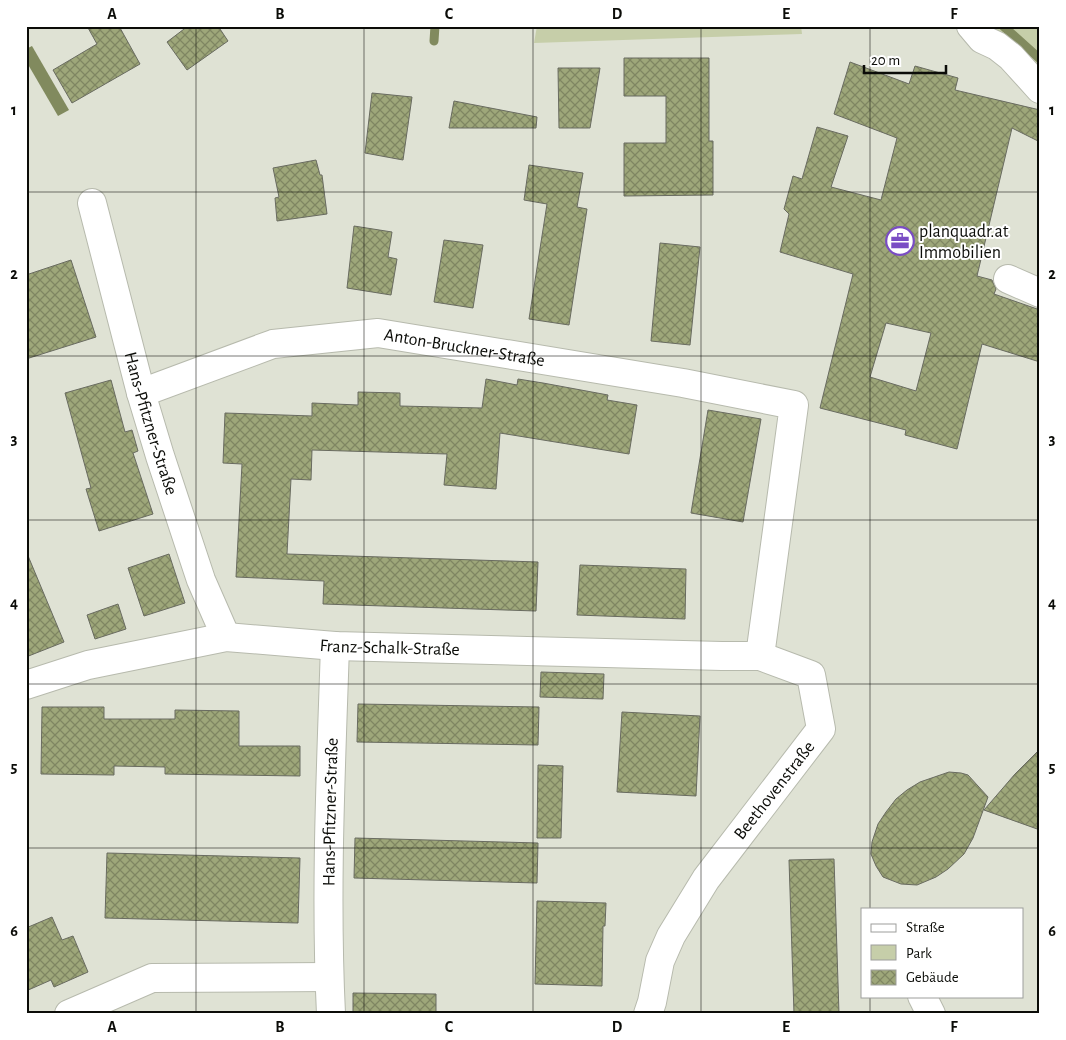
<svg xmlns="http://www.w3.org/2000/svg" width="1066" height="1040" font-family="'Alegreya Sans',sans-serif">
	<style>
		.green { fill: #c6cea9 }
		.water { fill: #818a5e }
		.lines { fill: none; stroke-linecap: round; stroke-linejoin: round }
		.stream { stroke: #818a5e; stroke-width: 9 }
		.building { fill: url(#building-cross-hatch); stroke: #696b60; fill-rule: evenodd }
		.minor-casing { stroke: #b7baad; stroke-width: 30 }
		.minor { stroke: #fff; stroke-width: 28 }
		.grid { fill: none; stroke: #0b0c08; stroke-width: 1; stroke-opacity: 0.55 }
		.labels { text-anchor: middle; stroke-width: 4; stroke-linejoin: round; paint-order: stroke }
		.poi-label { font-size: 18px; fill: #0b0c08; stroke: #fff; text-anchor: start }
		.street-label { font-size: 18px; fill: #0b0c08; stroke: #fff }
		.neatline { fill: none; stroke: #0b0c08; stroke-width: 2 }
		.grid-label { font-size: 16px; text-anchor: middle; font-weight: bold; fill: #0b0c08 }
	</style>
	<defs>
		<pattern id="building-cross-hatch" width="8" height="8" patternUnits="userSpaceOnUse" patternTransform="scale(1.25)"><rect width="8" height="8" fill="#9ea77a"/><path d="M0 0l8 8M0 8l8-8" fill="none" stroke="#7f8662"/></pattern>
	</defs>
	<rect width="100%" height="100%" fill="#dfe2d4"/>
	<g class="green">
		<polygon points="537,26 801,26 802,34 534,43"/>
		<polygon points="976,26 1040,26 1040,70"/>
	</g>
	<polygon class="water" points="32,46 69,110 58,116 26,61 26,49"/>
	<g class="lines">
		<g class="stream">
			<polyline points="1003,26 1040,59"/>
			<polyline points="434,41 435,26"/>
		</g>
	</g>
	<g class="building">
		<polygon points="87,26 119,26 140,64 72,103 53,70 97,44"/>
		<polygon points="188,26 218,26 228,41 187,70 167,42"/>
		<polygon points="624,58 709,58 709,141 713,141 713,195 624,196 624,143 666,143 666,96 624,96"/>
		<path d="M 850,62 L 909,84 L 915,66 L 958,78 L 955,90 L 1040,110 L 1040,142 L 1012,128 L 977,276 L 992,280 L 996,289 L 994,294 L 1040,310 L 1040,362 L 982,344 L 957,449 L 905,435 L 906,430 L 820,408 L 853,274 L 780,252 L 789,214 L 784,209 L 793,176 L 802,179 L 817,127 L 848,136 L 831,187 L 881,200 L 897,138 L 834,114 ZM 886,323 L 931,333 L 916,391 L 870,377 Z"/>
		<polygon points="558,68 600,68 590,128 559,128"/>
		<polygon points="372,93 412,97 403,160 365,153"/>
		<polygon points="454,101 537,117 536,128 449,128"/>
		<polygon points="316,160 320,175 322,175 327,214 277,221 275,198 279,197 273,168"/>
		<polygon points="529,165 583,173 577,207 587,209 569,325 529,319 547,204 524,200"/>
		<polygon points="354,226 392,232 388,257 397,259 391,295 347,288"/>
		<polygon points="444,240 483,245 473,308 434,302"/>
		<polygon points="660,243 700,247 690,345 651,341"/>
		<polygon points="71,260 96,337 26,359 26,275"/>
		<polygon points="486,379 517,385 518,379 543,383 608,395 607,400 637,405 629,454 500,433 496,489 444,485 447,454 312,450 311,480 291,479 287,554 538,562 536,611 323,604 324,581 236,577 242,464 223,463 225,413 312,416 312,403 358,405 358,392 400,393 400,406 482,408"/>
		<polygon points="111,380 125,432 132,430 138,451 133,453 153,514 99,531 86,489 91,488 65,393"/>
		<polygon points="708,410 761,419 743,522 691,513"/>
		<polygon points="26,551 64,642 26,657"/>
		<polygon points="169,554 185,603 144,616 128,568"/>
		<polygon points="580,565 686,569 685,619 577,615"/>
		<polygon points="118,604 126,629 95,639 87,615"/>
		<polygon points="541,672 604,674 603,699 540,697"/>
		<polygon points="358,704 539,707 538,745 357,742"/>
		<polygon points="42,707 104,707 104,719 175,719 175,710 239,711 239,746 300,746 300,776 165,774 165,767 114,766 114,775 41,774"/>
		<polygon points="622,712 700,716 696,796 617,792"/>
		<polygon points="1040,749 1040,830 984,810 1015,774"/>
		<polygon points="538,765 563,766 561,838 537,838"/>
		<polygon points="949,772 961,773 968,775 988,797 973,838 964,854 948,869 936,877 917,885 901,884 883,877 876,866 871,854 872,842 878,824 886,812 896,799 907,790 920,782"/>
		<polygon points="355,838 538,843 537,883 354,878"/>
		<polygon points="107,853 300,858 298,923 105,918"/>
		<polygon points="834,859 839,1014 794,1014 789,860"/>
		<polygon points="537,901 606,903 605,926 603,926 602,986 535,984"/>
		<polygon points="52,917 62,940 73,936 88,972 54,987 51,980 26,991 26,928"/>
		<polygon points="353,993 436,994 436,1014 353,1014"/>
	</g>
	<g class="lines">
		<defs>
			<g id="minor">
				<polyline points="971,26 982,39 997,46 1011,57 1040,89"/>
				<path id="s1" d="M 92,203 L 141,393 L 160,456 L 201,580 L 226,637"/>
				<polyline points="1008,279 1040,293"/>
				<path id="s2" d="M 141,393 L 273,344 L 378,333 L 683,383 L 794,405 L 760,656 L 811,675 L 821,729 L 706,879 L 671,936 L 660,961 L 652,1002 L 648,1014"/>
				<path id="s3" d="M 26,685 L 88,665 L 226,637 L 335,646 L 722,656 L 760,656"/>
				<polyline points="922,996 931,1014"/>
				<polyline points="69,1014 152,978 329,977"/>
				<path id="s4" d="M 331,1014 C 325,891 331,768 335,646"/>
			</g>
		</defs>
		<use href="#minor" class="minor-casing"/>
		<use href="#minor" class="minor"/>
	</g>
	<path class="grid" d="M 196,26 L 196,1014M 364,26 L 364,1014M 533,26 L 533,1014M 701,26 L 701,1014M 870,26 L 870,909M 26,192 L 1040,192M 26,356 L 1040,356M 26,520 L 1040,520M 26,684 L 1040,684M 26,848 L 1040,848M 870,996 L 870,1014"/>
	<defs>
		<symbol id="office-ring" viewBox="-11 -11 22 22"><circle r="9.5" fill="#fff" stroke="#7a4cc4" stroke-width="1.5"/><path d="M-6-3h4V-5.5h4V-3h4V5H-6ZM-1-4.5V-3h2v-1.5ZM-6 0V1H6V0Z" fill="#7a4cc4"/></symbol>
	</defs>
	<g fill-rule="evenodd">
		<use href="#office-ring" x="884" y="225" width="32" height="32"/>
	</g>
	<g class="labels">
		<g class="poi-label">
			<text x="919" y="237">planquadr.at<tspan x="919" dy="21">Immobilien</tspan></text>
		</g>
		<g class="street-label">
			<text dy="6" stroke="none"><textPath href="#s2" startOffset="334">Anton-Bruckner-Straße</textPath></text>
			<text dy="6" stroke="none"><textPath href="#s1" startOffset="228">Hans-Pfitzner-Straße</textPath></text>
			<text dy="6" stroke="none"><textPath href="#s3" startOffset="370">Franz-Schalk-Straße</textPath></text>
			<text transform="translate(774 790) rotate(-52)" y="6">Beethovenstraße</text>
			<text dy="6" stroke="none"><textPath href="#s4" startOffset="202">Hans-Pfitzner-Straße</textPath></text>
		</g>
	</g>
	<rect width="1066" height="1040" fill="none" stroke="#ffffff" stroke-width="55"/>
	<rect x="861" y="908" width="162" height="90" fill="#ffffff" stroke="#9d9e9c"/>
	<rect x="871" y="924" width="25" height="8" fill="#ffffff" stroke="#9d9e9c"/>
	<text x="906" y="932" font-size="15" fill="#0b0c08">Straße</text>
	<rect x="871" y="945" width="25" height="15" fill="#c6cea9" stroke="#9d9e9c"/>
	<text x="906" y="958" font-size="15" fill="#0b0c08">Park</text>
	<rect x="871" y="970" width="25" height="15" fill="url(#building-cross-hatch)" stroke="#9d9e9c"/>
	<text x="906" y="982" font-size="15" fill="#0b0c08">Gebäude</text>
	<path d="M864 65v8h82v-8" fill="none" stroke="#0b0c08" stroke-width="2.5"/>
	<text x="871" y="65" font-size="15" fill="#0b0c08" stroke="#ffffff" stroke-width="4" paint-order="stroke">20 m</text>
	<rect x="28" y="28" width="1010" height="984" class="neatline"/>
	<g class="grid-label">
		<text x="112" y="19">A</text>
		<text x="280" y="19">B</text>
		<text x="449" y="19">C</text>
		<text x="617" y="19">D</text>
		<text x="786" y="19">E</text>
		<text x="954" y="19">F</text>
		<text x="14" y="115">1</text>
		<text x="1052" y="115">1</text>
		<text x="14" y="279">2</text>
		<text x="1052" y="279">2</text>
		<text x="14" y="444">3</text>
		<text x="1052" y="444">3</text>
		<text x="14" y="608">4</text>
		<text x="1052" y="608">4</text>
		<text x="14" y="772">5</text>
		<text x="1052" y="772">5</text>
		<text x="14" y="936">6</text>
		<text x="1052" y="936">6</text>
		<text x="112" y="1032">A</text>
		<text x="280" y="1032">B</text>
		<text x="449" y="1032">C</text>
		<text x="617" y="1032">D</text>
		<text x="786" y="1032">E</text>
		<text x="954" y="1032">F</text>
	</g>
</svg>
